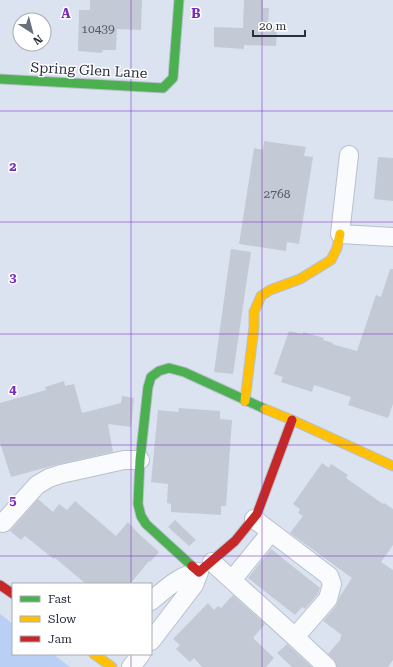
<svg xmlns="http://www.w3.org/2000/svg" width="393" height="667" font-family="'Roboto Serif',serif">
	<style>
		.green { fill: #b9cff4 }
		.building { fill: #c3cad6 }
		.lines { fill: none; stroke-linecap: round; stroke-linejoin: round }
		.street-casing { stroke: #b9c0cd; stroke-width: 20 }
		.fast-casing { stroke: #b9c0cd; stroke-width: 11 }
		.slow-casing { stroke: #b9c0cd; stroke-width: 11 }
		.jam-casing { stroke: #b9c0cd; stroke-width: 11 }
		.street { stroke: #fafbfd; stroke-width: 18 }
		.fast { stroke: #4caf50; stroke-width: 9 }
		.slow { stroke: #ffc107; stroke-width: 9 }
		.jam { stroke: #c62828; stroke-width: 9 }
		.grid { fill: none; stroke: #7b2cbf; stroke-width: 1; stroke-opacity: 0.55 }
		.labels { text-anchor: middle; stroke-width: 3; stroke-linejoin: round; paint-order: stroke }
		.number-label { font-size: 12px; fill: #525a66 }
		.street-label { font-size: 14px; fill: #2b323f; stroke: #fff }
		.grid-label { font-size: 13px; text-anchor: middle; font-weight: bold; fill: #7b2cbf; stroke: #fff; stroke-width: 3; stroke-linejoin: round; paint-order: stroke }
	</style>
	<rect width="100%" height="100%" fill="#dbe3f1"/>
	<polygon class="green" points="0,614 13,624 13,654 53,654 70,667 0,667"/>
	<g class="building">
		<polygon points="90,0 142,0 141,30 117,29 116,50 103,50 102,53 78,51 79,10 90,10"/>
		<polygon points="244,0 263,0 263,8 269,8 268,27 277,28 276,46 244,45 244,49 214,47 214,27 243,28"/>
		<polygon points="264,141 306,147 304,156 313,157 299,244 287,242 286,251 239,244 254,148 263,150"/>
		<polygon points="378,157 393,158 393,201 374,199"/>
		<polygon points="231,249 251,252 233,374 214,372"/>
		<polygon points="390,269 393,269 393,404 388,418 348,405 351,397 314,385 312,392 281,382 283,377 274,374 289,331 303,334 303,332 324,338 323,340 333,343 332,344 357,351 376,295 381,297"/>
		<polygon points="64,381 65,386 74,384 82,413 121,403 122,396 134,398 131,427 108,424 113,452 59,464 11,477 0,443 0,403 46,390 45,387"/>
		<polygon points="179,408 220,411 220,419 232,420 226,506 221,506 221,515 171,512 171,504 167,503 168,484 151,482 158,410 178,412"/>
		<polygon points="322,463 329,468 331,464 348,475 346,478 383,504 384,503 393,509 393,545 381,562 393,570 393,660 388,667 337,667 334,660 328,654 341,639 340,638 342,635 323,621 336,606 340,596 352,578 290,533 303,516 298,513 300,509 293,504"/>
		<polygon points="38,499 53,512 59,504 67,510 75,501 116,536 128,522 138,533 159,552 150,562 149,561 130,584 86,584 55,558 54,559 25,536 21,540 10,531"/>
		<polygon points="175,520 196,540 189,546 168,527"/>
		<polygon points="271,549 320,588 318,594 305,609 302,607 295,615 248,578"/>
		<polygon points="233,595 265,624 253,638 274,658 266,667 202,667 194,658 190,662 176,649 180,645 173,639 208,603 214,610 218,606 221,608"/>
		<polygon points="287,644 288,645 312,667 292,667 277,653"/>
	</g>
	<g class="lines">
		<defs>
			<g id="street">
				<polyline points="349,155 340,234 393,237"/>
				<polyline points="254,519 329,576 332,584 328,599 295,637 327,667"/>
				<polyline points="3,523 37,485 49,478 61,474 124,460 140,460"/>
				<polyline points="212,562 295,637"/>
				<polyline points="232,580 271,532"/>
				<path d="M 151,601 C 166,589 179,575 199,572 L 194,585 L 151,641"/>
				<polyline points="131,667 141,654"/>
			</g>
			<g id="fast">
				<polyline points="0,79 163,88 173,78 179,0"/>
				<polyline points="192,566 146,524 141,516 138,504 140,460 148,387 151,377 159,371 169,368 184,372 265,409"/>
			</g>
			<g id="slow">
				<polyline points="245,401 254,327 254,312 261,296 270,290 300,279 331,260 337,248 340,234"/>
				<polyline points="265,409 292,420 393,466"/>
				<polyline points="94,654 112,667"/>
			</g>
			<g id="jam">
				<polyline points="192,566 199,572 235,541 257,514 292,420"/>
				<polyline points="0,585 13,594"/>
			</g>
		</defs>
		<use href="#street" class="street-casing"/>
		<use href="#fast" class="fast-casing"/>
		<use href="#slow" class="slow-casing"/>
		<use href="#jam" class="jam-casing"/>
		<use href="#street" class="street"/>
		<use href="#fast" class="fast"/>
		<use href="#slow" class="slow"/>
		<use href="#jam" class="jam"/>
	</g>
	<path class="grid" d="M 131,0 L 131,584M 262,0 L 262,667M 0,111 L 393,111M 0,222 L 393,222M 0,334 L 393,334M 0,445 L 393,445M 0,556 L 393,556M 131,654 L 131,667"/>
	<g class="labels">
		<g class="number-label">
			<text x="98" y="33">10439</text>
			<text x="277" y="198">2768</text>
		</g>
		<g class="street-label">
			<text transform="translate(89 70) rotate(3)" y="5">Spring Glen Lane</text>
		</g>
	</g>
	<g class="grid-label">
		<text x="66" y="18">A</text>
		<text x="196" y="18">B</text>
		<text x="13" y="171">2</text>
		<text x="13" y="282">3</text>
		<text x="13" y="394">4</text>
		<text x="13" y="505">5</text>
	</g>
	<rect x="12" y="583" width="140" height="72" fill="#ffffff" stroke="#aaadb2"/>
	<rect x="20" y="596" width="20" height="6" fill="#4caf50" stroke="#aaadb2"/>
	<text x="48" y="603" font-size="12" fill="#2b323f">Fast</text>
	<rect x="20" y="616" width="20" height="6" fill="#ffc107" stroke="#aaadb2"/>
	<text x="48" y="623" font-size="12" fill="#2b323f">Slow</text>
	<rect x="20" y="636" width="20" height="6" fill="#c62828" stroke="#aaadb2"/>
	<text x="48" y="643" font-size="12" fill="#2b323f">Jam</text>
	<g transform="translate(32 32) rotate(144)"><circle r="19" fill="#ffffff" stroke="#aaadb2"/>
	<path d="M0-3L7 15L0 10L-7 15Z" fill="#69707d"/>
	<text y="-6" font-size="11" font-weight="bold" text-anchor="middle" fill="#2b323f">N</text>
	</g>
	<path d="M253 30v6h52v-6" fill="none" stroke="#2b323f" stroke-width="2"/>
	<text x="259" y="30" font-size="12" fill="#2b323f" stroke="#ffffff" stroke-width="3" paint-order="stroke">20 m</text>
</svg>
